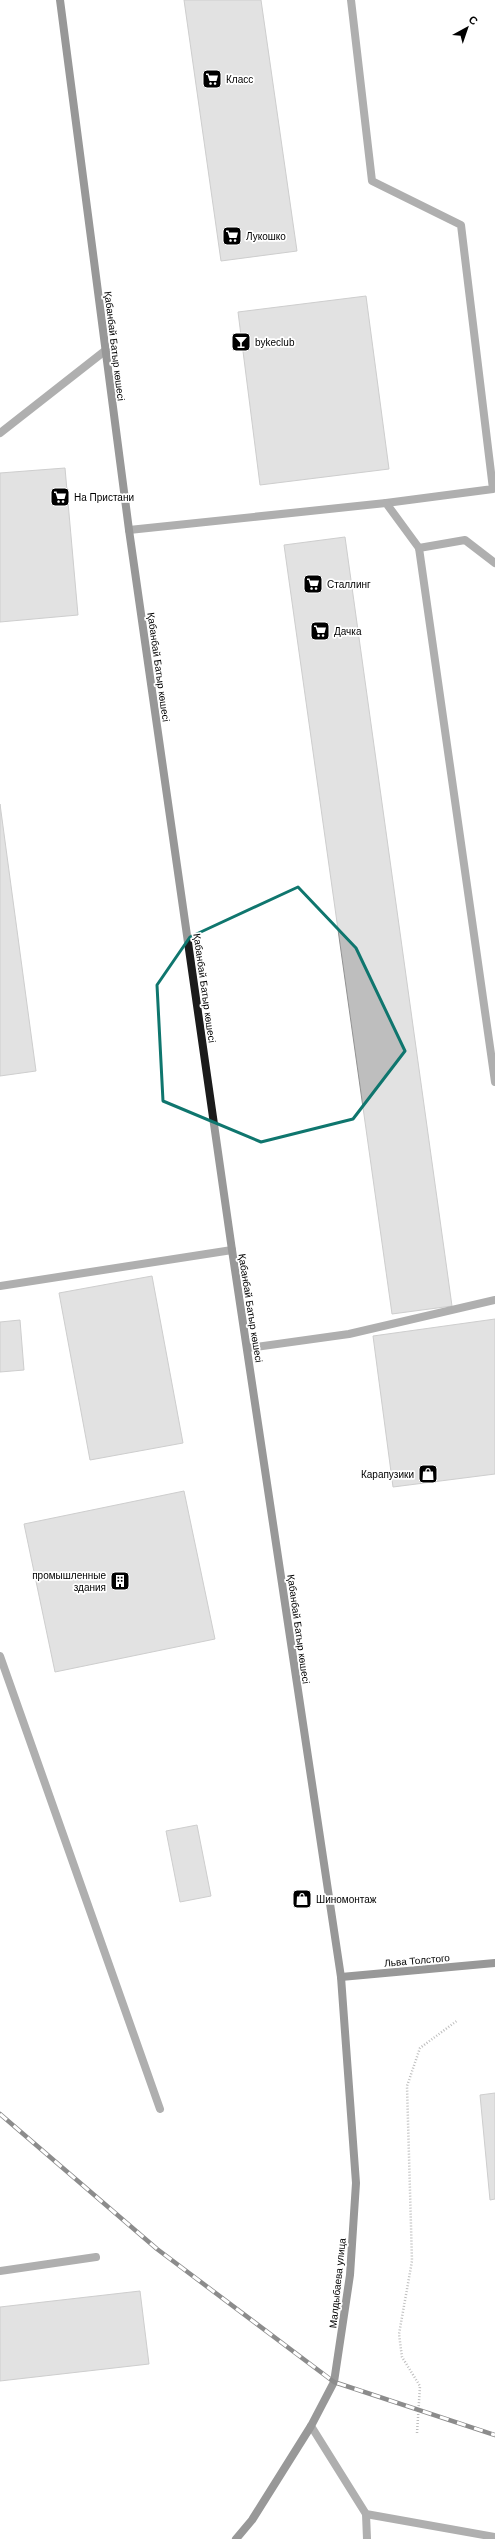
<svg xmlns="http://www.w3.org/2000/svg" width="495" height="2539" font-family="Arial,sans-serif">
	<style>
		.building { fill: #bebebe; stroke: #929292 }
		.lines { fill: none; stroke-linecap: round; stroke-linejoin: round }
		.path { stroke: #707070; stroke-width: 2.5; stroke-dasharray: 1 2; stroke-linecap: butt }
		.lane { stroke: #4e4e4e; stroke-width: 8 }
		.secondary { stroke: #1b1b1b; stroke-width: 8 }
		.rail-casing { stroke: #000; stroke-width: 4.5 }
		.rail { stroke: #fff; stroke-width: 3; stroke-dasharray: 9; stroke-linecap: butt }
		.marked { fill: none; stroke: #0f766e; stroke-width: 3; stroke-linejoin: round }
		.labels { text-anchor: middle; stroke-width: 3.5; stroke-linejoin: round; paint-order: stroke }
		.poi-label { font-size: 10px; fill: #000; stroke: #fff; text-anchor: start }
		.street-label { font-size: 10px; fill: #000; stroke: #fff }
	</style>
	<rect width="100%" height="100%" fill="#fff"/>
	<g class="building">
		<polygon points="184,0 261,0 297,251 221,261"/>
		<polygon points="366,296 389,469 260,485 238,312"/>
		<polygon points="65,468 78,615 0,622 0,473"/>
		<polygon points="345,537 452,1306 392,1314 284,545"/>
		<polygon points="0,804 36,1071 0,1076"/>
		<polygon points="152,1276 183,1443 90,1460 59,1293"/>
		<polygon points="495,1319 495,1474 393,1487 373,1336"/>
		<polygon points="20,1320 24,1370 0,1372 0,1322"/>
		<polygon points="184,1491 215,1639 55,1672 24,1524"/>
		<polygon points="197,1825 211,1896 180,1902 166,1831"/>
		<polygon points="495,2093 495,2199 490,2200 480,2095"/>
		<polygon points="140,2291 149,2364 0,2381 0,2307"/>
	</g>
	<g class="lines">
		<polyline class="path" points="417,2433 420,2386 402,2357 399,2334 412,2261 407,2086 420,2048 458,2020"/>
		<g class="lane">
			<polyline points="351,0 372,181 461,225 493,489 386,503"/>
			<polyline points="0,433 106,350"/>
			<polyline points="129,530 386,503 419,548 495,1082"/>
			<polyline points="419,548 465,540 495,563"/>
			<polyline points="0,1286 232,1250"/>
			<polyline points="248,1348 349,1334 495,1300"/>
			<polyline points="0,1656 160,2109"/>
			<polyline points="0,2271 96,2257"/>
			<polyline points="311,2426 366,2514 495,2537"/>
			<polyline points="366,2514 367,2539"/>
		</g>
		<g class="secondary">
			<polyline points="60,0 129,530 232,1250 341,1977 356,2183 350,2275 334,2382 311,2426 252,2520 236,2539"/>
			<polyline points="341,1977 495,1963"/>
		</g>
		<defs>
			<polyline id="rail" points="0,2114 157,2249 334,2382 495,2435"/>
		</defs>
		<use href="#rail" class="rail-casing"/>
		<use href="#rail" class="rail"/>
	</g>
	<path d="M0 0H495V2539H0ZM 298,887 L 356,948 L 405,1051 L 353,1119 L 261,1142 L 163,1101 L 157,985 L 190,937 Z" fill="#fff" fill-opacity=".55" fill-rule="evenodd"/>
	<path class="marked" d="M 298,887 L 356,948 L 405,1051 L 353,1119 L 261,1142 L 163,1101 L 157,985 L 190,937 Z"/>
	<defs>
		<symbol id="supermarket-square" viewBox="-11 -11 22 22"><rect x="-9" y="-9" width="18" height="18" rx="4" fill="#000" stroke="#fff"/><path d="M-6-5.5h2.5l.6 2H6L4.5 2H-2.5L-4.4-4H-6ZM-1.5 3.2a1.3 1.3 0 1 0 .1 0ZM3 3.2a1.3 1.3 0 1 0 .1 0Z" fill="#fff"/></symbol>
		<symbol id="bar-square" viewBox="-11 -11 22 22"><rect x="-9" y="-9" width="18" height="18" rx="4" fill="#000" stroke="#fff"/><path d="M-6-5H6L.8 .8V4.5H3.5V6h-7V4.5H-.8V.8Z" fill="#fff"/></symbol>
		<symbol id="shop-square" viewBox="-11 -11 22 22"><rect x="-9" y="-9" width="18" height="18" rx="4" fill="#000" stroke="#fff"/><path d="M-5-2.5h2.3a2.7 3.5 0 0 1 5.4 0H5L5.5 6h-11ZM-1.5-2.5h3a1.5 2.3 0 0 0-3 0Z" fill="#fff"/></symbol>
		<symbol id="building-square" viewBox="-11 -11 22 22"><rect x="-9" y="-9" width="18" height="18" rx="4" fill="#000" stroke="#fff"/><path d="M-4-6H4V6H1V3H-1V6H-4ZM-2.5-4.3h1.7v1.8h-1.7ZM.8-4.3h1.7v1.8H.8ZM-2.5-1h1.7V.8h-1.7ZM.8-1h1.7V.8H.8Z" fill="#fff"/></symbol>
	</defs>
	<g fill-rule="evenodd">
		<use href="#supermarket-square" x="201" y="68" width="22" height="22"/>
		<use href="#supermarket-square" x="221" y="225" width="22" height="22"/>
		<use href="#bar-square" x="230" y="331" width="22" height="22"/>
		<use href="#supermarket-square" x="49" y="486" width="22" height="22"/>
		<use href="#supermarket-square" x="302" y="573" width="22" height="22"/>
		<use href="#supermarket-square" x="309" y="620" width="22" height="22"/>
		<use href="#shop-square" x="417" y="1463" width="22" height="22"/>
		<use href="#building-square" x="109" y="1570" width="22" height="22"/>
		<use href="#shop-square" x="291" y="1888" width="22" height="22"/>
	</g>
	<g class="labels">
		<g class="poi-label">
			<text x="226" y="83">Класс</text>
			<text x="246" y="240">Лукошко</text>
			<text x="255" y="346">bykeclub</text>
			<text x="74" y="501">На Пристани</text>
			<text x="327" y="588">Сталлинг</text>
			<text x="334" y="635">Дачка</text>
			<text x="414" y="1478" text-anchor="end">Карапузики</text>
			<text x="106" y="1579" text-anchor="end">промышленные<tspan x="106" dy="12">здания</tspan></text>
			<text x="316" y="1903">Шиномонтаж</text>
		</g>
		<g class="street-label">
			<text transform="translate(115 346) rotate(83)" y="4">Қабанбай Батыр көшесі</text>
			<text transform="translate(159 667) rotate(82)" y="4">Қабанбай Батыр көшесі</text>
			<text transform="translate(205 988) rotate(82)" y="4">Қабанбай Батыр көшесі</text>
			<text transform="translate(251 1308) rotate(81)" y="4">Қабанбай Батыр көшесі</text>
			<text transform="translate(299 1629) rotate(82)" y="4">Қабанбай Батыр көшесі</text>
			<text transform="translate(417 1960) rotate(-5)" y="4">Льва Толстого</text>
			<text transform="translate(337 2283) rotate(-84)" y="4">Малдыбаева улица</text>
		</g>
	</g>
	<g transform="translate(467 28) rotate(40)" stroke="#ffffff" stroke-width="3" paint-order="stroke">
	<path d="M0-3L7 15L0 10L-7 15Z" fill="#000000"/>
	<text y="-6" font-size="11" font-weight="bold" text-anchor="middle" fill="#000000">С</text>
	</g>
</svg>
